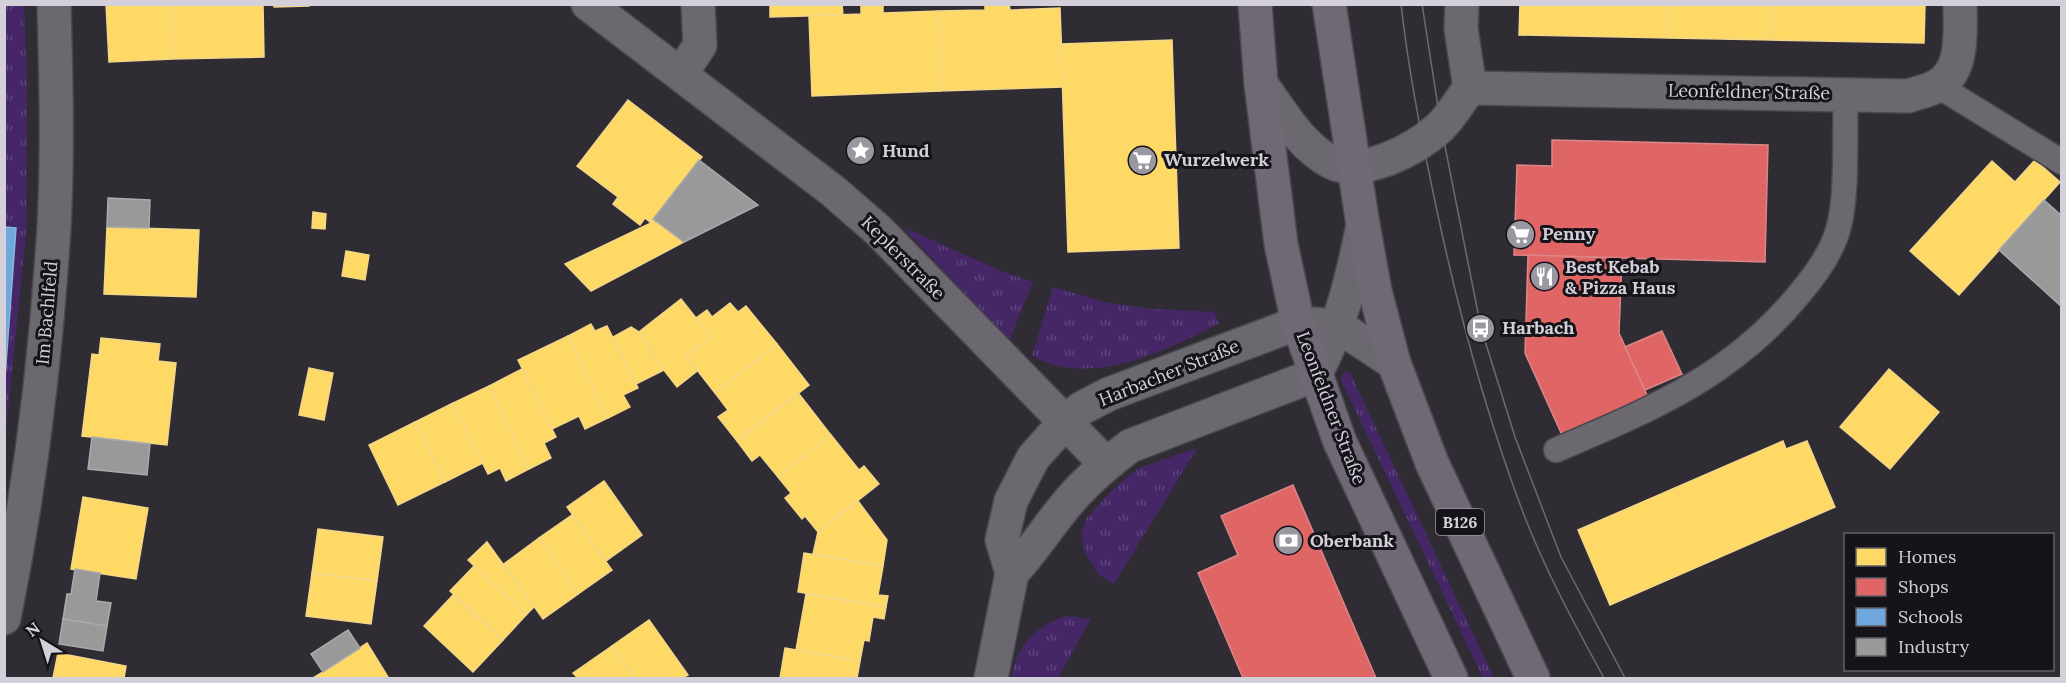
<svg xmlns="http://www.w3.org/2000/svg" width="2066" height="683" font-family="Lora,serif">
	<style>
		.grass { fill: url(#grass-tufts) }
		.homes { fill: #ffd966; stroke: #f2d689; stroke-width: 1.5 }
		.shops { fill: #e06666; stroke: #dc8689; stroke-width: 1.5 }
		.schools { fill: #6fa8dc; stroke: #8db4db; stroke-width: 1.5 }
		.industry { fill: #999; stroke: #aaaaac; stroke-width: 1.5 }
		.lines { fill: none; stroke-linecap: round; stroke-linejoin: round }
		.service-casing { stroke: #4a474e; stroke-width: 27 }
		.minor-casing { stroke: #4a474e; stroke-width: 36 }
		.primary-casing { stroke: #4a474e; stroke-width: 36 }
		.service { stroke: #6b686f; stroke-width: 24 }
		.minor { stroke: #6b686f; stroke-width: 33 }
		.primary { stroke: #6e6975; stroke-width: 33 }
		.tram { stroke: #6d6b71; stroke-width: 1.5 }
		.labels { text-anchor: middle; stroke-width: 6; stroke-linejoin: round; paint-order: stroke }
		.shield { fill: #16131a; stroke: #9a97a0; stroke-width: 1.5 }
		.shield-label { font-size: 16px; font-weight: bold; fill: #d3d0da }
		.street-label { font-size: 18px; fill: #d3d0da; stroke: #16131a }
		.poi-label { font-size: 18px; font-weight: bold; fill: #d3d0da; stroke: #16131a; text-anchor: start }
	</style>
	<defs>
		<pattern id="grass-tufts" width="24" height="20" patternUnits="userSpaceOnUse" patternTransform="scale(1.5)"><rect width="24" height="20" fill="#452767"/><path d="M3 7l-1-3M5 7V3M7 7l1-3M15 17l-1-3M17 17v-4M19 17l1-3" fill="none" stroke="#5f457c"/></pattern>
	</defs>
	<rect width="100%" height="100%" fill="#302c34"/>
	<g class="grass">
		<polygon points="24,4 27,86 26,234 5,438 4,5"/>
		<polygon points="903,227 1003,272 1033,282 1009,341"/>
		<path d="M 1053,287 L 1109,303 L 1152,309 L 1214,312 L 1219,323 C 1164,352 1091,388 1032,356 Z"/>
		<polygon points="1345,372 1350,373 1494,678 1483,678 1340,378"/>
		<polygon points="1197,448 1114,584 1099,575 1085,552 1081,534 1086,519 1111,491 1139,468"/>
		<path d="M 1066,616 L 1091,619 L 1058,678 L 1011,678 C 1017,645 1034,627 1066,616 Z"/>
	</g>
	<g class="homes">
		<polygon points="106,4 171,4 172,59 109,62"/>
		<polygon points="263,4 264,57 172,59 171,5"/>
		<polygon points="274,4 309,4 309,6 274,7"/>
		<polygon points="770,4 842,4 843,15 770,17"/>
		<polygon points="883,4 883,13 938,11 940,91 812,96 809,16 861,14 861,5"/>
		<polygon points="985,4 1009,4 1010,10 1060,8 1063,87 940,91 938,11 985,10"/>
		<polygon points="1520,4 1669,4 1669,38 1519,35"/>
		<polygon points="1669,4 1772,4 1771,40 1669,38"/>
		<polygon points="1772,4 1925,4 1924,43 1771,40"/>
		<polygon points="1172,40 1179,248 1068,252 1061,44"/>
		<polygon points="628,100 702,157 651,223 645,218 640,225 613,204 618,197 577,166"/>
		<polygon points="2035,160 2060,182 1959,295 1910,251 1992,161 2015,182"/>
		<polygon points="313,212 326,214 325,229 312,228"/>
		<polygon points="653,219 684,242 591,291 565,264 651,223"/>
		<polygon points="107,227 199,230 196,297 104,294"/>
		<polygon points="346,251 369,255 365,280 342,276"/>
		<polygon points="681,299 711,337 686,356 697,371 677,387 649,351 652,349 639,332"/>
		<polygon points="730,303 738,312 746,306 777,344 715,393 686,356 711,337 696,318 707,310 712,317"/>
		<polygon points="591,324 595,331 607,326 638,388 623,395 630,407 608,418 568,336"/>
		<polygon points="631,327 639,332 652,349 649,351 664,370 636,384 613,337"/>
		<polygon points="568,336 608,418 585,429 579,416 552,429 518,360"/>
		<polygon points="101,338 160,344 158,361 176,363 167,445 82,436 92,354 99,355"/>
		<polygon points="777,344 809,385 737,441 718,417 728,410 715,393"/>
		<polygon points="309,368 333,373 324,420 299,415"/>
		<polygon points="522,369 556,437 544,443 551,458 529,469 489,386"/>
		<polygon points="1889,369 1939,412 1890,469 1840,427"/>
		<polygon points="489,386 529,469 506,481 500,468 488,474 453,403"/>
		<polygon points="799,394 831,435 778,477 760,455 752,461 737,441"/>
		<polygon points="453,403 483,463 445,482 415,422"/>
		<polygon points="415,422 445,482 398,505 369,445"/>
		<polygon points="831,435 859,470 864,466 879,484 818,532 805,516 802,519 785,498 791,493 778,477"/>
		<polygon points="1783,441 1786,449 1807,441 1835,507 1610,605 1578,530"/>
		<polygon points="604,481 642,535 606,561 567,507"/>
		<polygon points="83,497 148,508 136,579 71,569"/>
		<polygon points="858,501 887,540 883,566 813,554 818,532"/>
		<polygon points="572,515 612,570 578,594 539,538"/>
		<polygon points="318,529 383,537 377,581 312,573"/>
		<polygon points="539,538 578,594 543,619 504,564"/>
		<polygon points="487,542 534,607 526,615 468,560"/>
		<polygon points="804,553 883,566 878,595 888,596 886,607 798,592"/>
		<polygon points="474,566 526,615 503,640 450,591"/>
		<polygon points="312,573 377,581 371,624 306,616"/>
		<polygon points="806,594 886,607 884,619 873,617 869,641 864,640 860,661 796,650"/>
		<polygon points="453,595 503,640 473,672 424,626"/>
		<polygon points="649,620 688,675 682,678 635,678 612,646"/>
		<polygon points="367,643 388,677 313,678 323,672"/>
		<polygon points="612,646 635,678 578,678 573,673"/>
		<polygon points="785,648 860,661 857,678 780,678"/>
		<polygon points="58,653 126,666 124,678 53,678"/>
	</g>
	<g class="shops">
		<polygon points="1552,140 1768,145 1765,262 1514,255 1517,165 1552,166"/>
		<polygon points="1528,255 1622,258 1619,333 1648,397 1562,435 1525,353"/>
		<polygon points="1662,331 1682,374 1645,390 1625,347"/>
		<polygon points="1293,485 1376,678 1243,678 1198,573 1238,555 1221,516"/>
	</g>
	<polygon class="schools" points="4,227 16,228 4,392"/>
	<g class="industry">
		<polygon points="699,160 758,205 684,242 653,219"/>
		<polygon points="108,198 150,200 149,228 107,227"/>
		<polygon points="2044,200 2062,216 2062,307 1999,250"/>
		<polygon points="92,437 150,444 147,475 88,469"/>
		<polygon points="75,569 100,573 96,601 111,603 107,626 63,619 67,594 71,594"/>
		<polygon points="63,619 107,626 103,651 59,644"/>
		<polygon points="348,630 360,648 323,672 311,654"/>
	</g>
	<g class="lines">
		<defs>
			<g id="service">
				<polyline points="1938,86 2062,162"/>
				<path d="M 1556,450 C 1652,409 1733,376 1801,292 C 1817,273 1833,251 1839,226 C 1848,191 1844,132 1846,94"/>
			</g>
			<g id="minor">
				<polyline points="588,4 833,191 879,231 1106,464"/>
				<polyline points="681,74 700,45 698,4"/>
				<path d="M 1261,84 C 1281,111 1300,146 1331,162 C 1362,178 1416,149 1439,128 C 1451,117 1460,100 1470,88 L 1461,29 L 1462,4"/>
				<path d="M 1470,88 L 1908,96 C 1917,93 1927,91 1935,87 C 1965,73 1960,31 1960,4"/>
				<path d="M 1012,573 C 1034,550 1050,523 1071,499 C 1088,479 1109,462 1130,446 L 1315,375 C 1341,327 1352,278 1363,225"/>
				<path d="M 4,618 C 30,489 46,358 54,227 C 58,153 56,78 54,4"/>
				<polyline points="991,678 1012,573 1002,540 1011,501 1033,458 1065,422 1082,408 1109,394 1298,323 1338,326 1394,363"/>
			</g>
			<g id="primary">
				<polyline points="1255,4 1261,84 1281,244 1298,323 1340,442 1451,678"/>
				<polyline points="1329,4 1363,225 1375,291 1394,363 1432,463 1533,678"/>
			</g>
		</defs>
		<use href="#service" class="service-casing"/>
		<use href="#minor" class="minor-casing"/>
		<use href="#primary" class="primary-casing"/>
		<use href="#service" class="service"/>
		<use href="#minor" class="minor"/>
		<use href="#primary" class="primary"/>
		<g class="tram">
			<path d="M 1401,4 C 1408,68 1420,130 1433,192 C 1456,303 1484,410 1524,515 C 1546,572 1575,625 1604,678"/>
			<polyline points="1422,4 1441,126 1481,328 1515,437 1561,557 1625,678"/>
		</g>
	</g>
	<defs>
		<symbol id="sight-disc" viewBox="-11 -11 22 22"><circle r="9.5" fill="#9a97a0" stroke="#16131a"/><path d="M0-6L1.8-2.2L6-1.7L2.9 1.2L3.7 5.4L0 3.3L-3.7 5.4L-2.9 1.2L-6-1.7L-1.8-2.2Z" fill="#fff"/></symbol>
		<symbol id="supermarket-disc" viewBox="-11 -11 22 22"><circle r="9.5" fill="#9a97a0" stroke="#16131a"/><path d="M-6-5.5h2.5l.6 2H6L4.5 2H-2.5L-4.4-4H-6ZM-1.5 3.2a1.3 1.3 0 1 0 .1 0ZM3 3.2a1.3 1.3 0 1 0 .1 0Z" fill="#fff"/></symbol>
		<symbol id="restaurant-disc" viewBox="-11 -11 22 22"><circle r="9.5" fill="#9a97a0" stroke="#16131a"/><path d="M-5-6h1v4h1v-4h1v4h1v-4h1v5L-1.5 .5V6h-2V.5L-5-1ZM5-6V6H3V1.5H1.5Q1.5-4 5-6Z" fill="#fff"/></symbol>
		<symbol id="bus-disc" viewBox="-11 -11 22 22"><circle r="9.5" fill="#9a97a0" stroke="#16131a"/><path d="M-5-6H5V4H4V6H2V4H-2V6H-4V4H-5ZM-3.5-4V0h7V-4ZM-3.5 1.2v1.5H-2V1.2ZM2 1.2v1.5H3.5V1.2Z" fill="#fff"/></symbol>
		<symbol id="bank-disc" viewBox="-11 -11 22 22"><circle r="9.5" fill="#9a97a0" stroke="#16131a"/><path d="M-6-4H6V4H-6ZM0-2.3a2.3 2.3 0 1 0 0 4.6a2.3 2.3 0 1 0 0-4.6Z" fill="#fff"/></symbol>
	</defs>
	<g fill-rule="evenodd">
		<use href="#sight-disc" x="844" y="134" width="33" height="33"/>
		<use href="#supermarket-disc" x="1126" y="144" width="33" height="33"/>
		<use href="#supermarket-disc" x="1504" y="218" width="33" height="33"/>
		<use href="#restaurant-disc" x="1528" y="260" width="33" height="33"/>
		<use href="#bus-disc" x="1464" y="312" width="33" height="33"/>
		<use href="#bank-disc" x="1272" y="524" width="33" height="33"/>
	</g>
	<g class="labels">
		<rect class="shield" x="1436" y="509" width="48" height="26" rx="4.5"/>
		<g class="shield-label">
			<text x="1460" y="528">B126</text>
		</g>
		<g class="street-label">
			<text transform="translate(1749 92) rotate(1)" y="6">Leonfeldner Straße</text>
			<text transform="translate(903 258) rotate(45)" y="6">Keplerstraße</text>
			<text transform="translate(47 313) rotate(-85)" y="6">Im Bachlfeld</text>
			<text transform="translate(1169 373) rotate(-22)" y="6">Harbacher Straße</text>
			<text transform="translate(1331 408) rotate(69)" y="6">Leonfeldner Straße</text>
		</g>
		<g class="poi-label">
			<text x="882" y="157">Hund</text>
			<text x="1164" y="166">Wurzelwerk</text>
			<text x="1542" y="240">Penny</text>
			<text x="1565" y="273">Best Kebab<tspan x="1565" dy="21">&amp; Pizza Haus</tspan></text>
			<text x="1502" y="334">Harbach</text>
			<text x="1310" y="547">Oberbank</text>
		</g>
	</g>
	<rect width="2066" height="683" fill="none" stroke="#d3d0da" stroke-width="12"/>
	<rect x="1844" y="533" width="210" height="138" fill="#16131a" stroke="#625f67" stroke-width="1.5"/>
	<rect x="1856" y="548" width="30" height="18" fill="#ffd966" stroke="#625f67" stroke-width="1.5"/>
	<text x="1898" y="563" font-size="18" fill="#d3d0da">Homes</text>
	<rect x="1856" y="578" width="30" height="18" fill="#e06666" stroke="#625f67" stroke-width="1.5"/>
	<text x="1898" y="593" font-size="18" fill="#d3d0da">Shops</text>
	<rect x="1856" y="608" width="30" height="18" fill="#6fa8dc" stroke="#625f67" stroke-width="1.5"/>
	<text x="1898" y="623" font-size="18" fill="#d3d0da">Schools</text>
	<rect x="1856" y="638" width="30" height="18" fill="#999999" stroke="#625f67" stroke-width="1.5"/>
	<text x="1898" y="653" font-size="18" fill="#d3d0da">Industry</text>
	<g transform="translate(42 641) rotate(322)" stroke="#16131a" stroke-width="4.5" paint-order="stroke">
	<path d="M0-4.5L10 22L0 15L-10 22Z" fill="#d3d0da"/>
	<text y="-9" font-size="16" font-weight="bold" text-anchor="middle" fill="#d3d0da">N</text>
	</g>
</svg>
